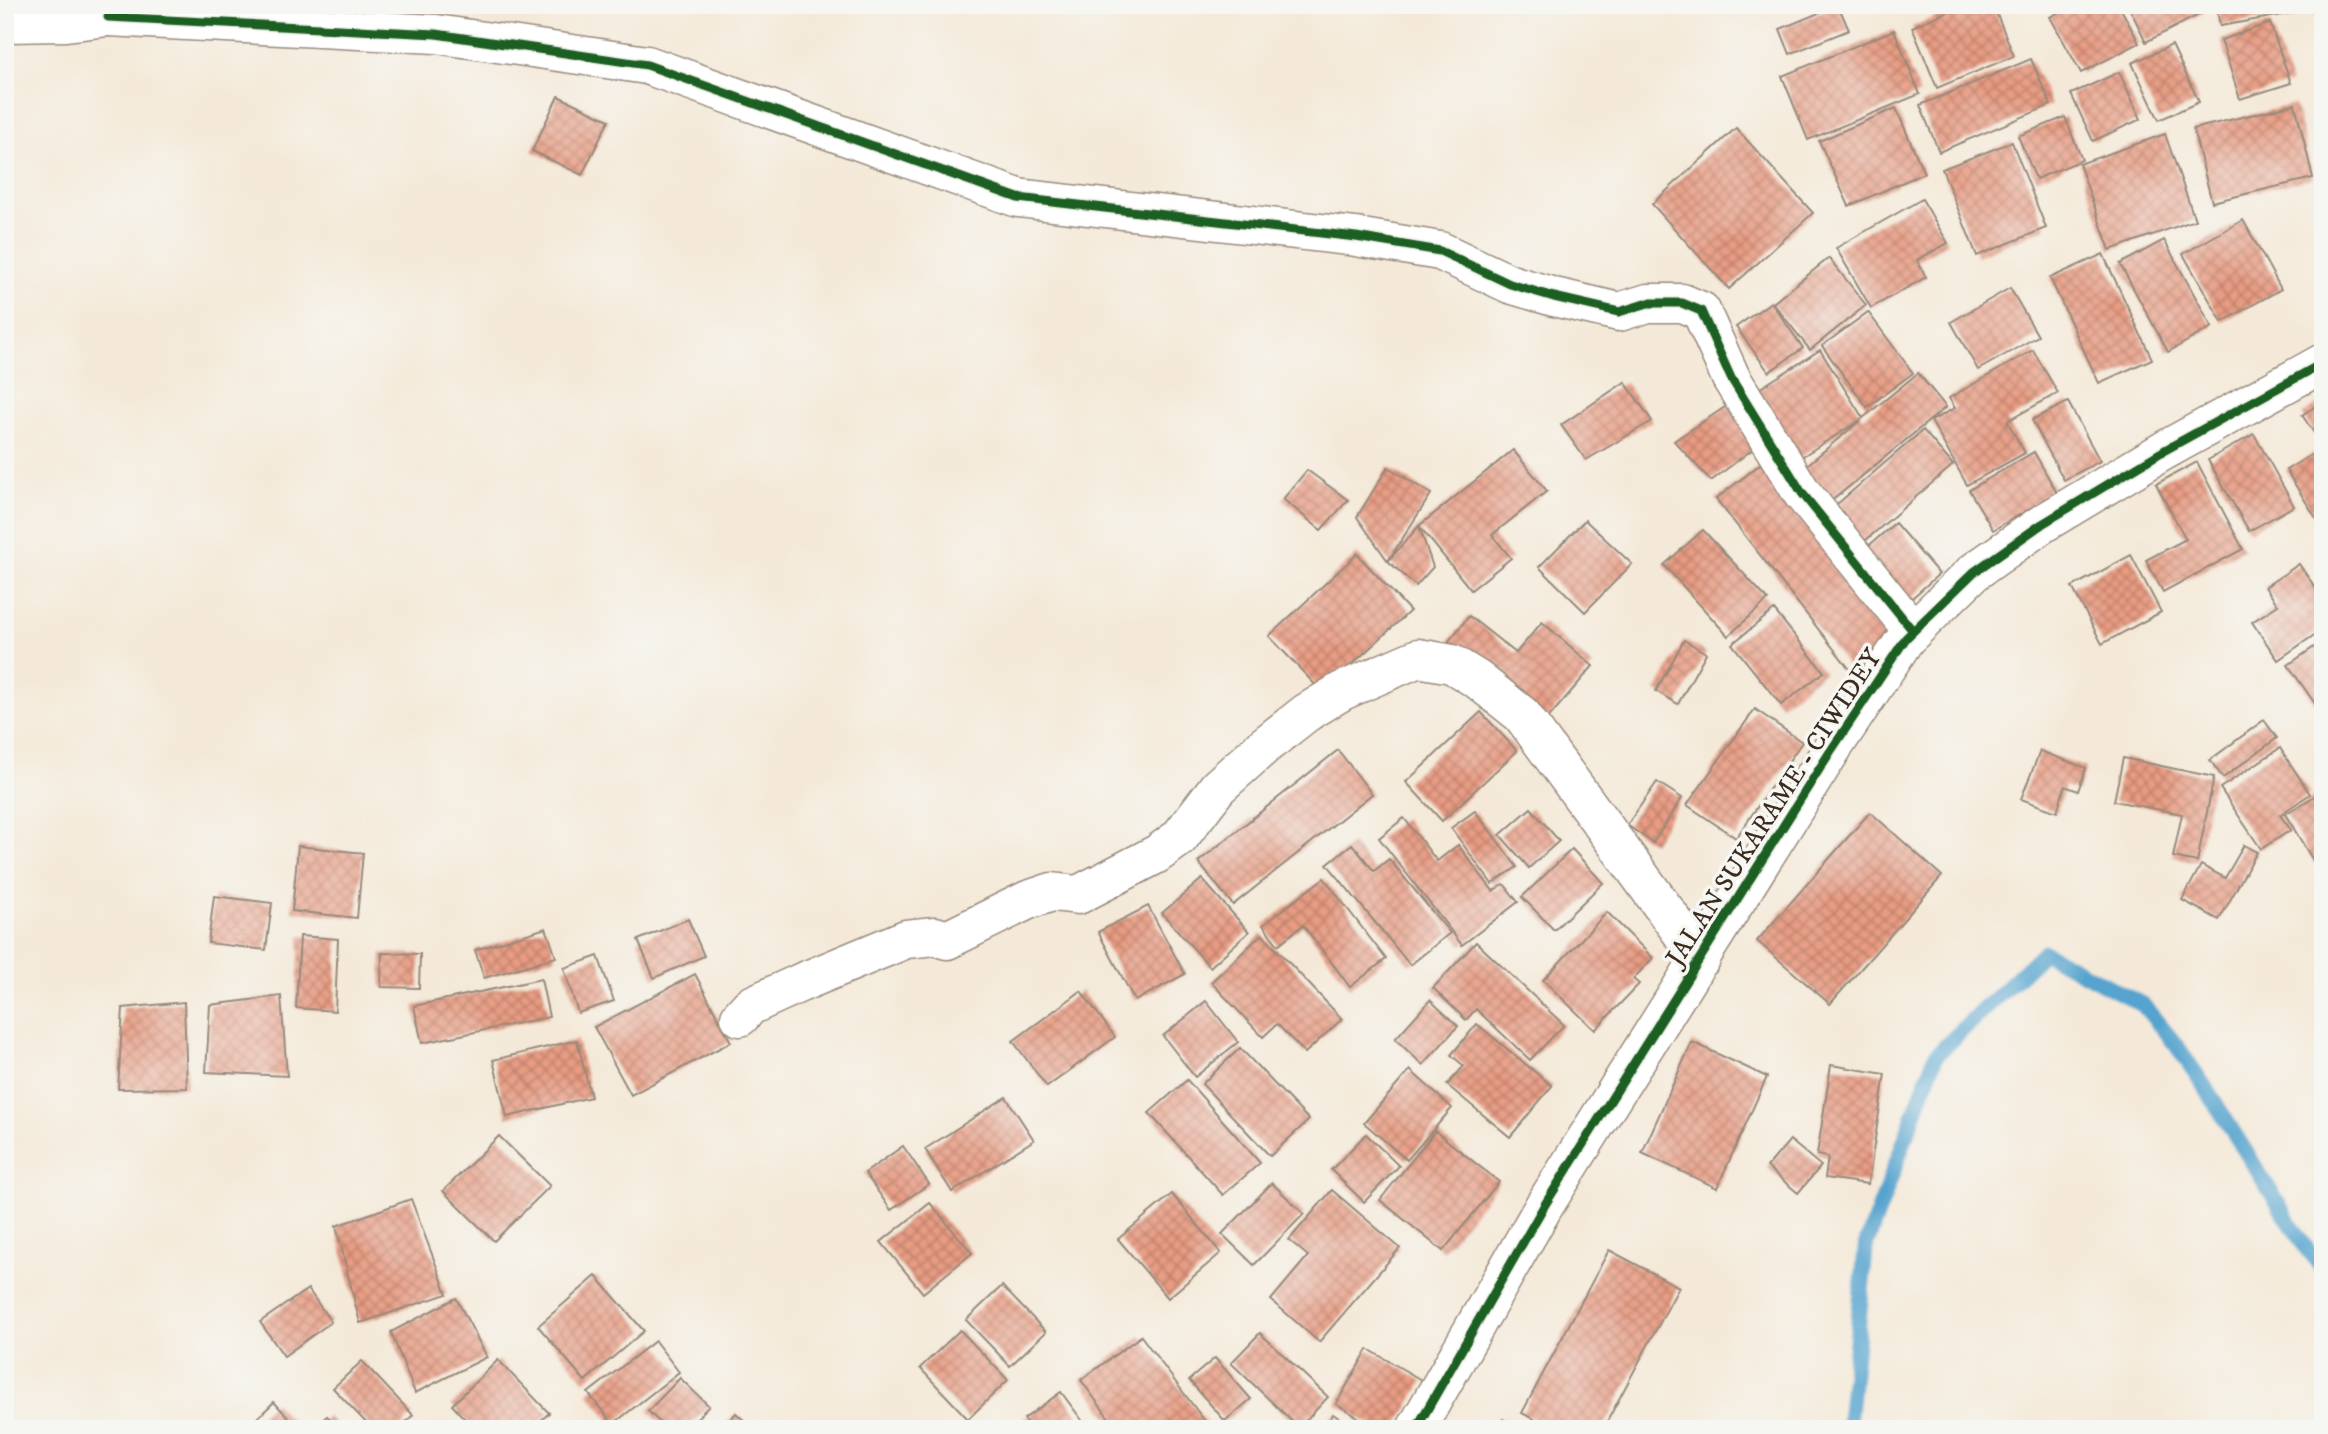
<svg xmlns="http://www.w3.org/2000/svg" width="2328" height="1434" font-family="'IM FELL DW Pica',serif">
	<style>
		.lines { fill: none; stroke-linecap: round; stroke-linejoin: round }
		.stream { stroke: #54a3ce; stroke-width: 16 }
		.building { fill: url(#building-cross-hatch) }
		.street-casing { stroke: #988a7b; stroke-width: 41 }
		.secondary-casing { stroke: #988a7b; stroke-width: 41 }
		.street { stroke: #fff; stroke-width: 38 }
		.secondary { stroke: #fff; stroke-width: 38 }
		.cycleway-casing { stroke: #f6f6f2; stroke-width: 13 }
		.cycleway { stroke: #1b5e20; stroke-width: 9 }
		.labels { text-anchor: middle; stroke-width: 7; stroke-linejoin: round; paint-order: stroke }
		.street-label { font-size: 26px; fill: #3b2a1e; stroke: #f6f6f2 }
	</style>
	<defs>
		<pattern id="building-cross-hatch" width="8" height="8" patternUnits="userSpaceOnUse" patternTransform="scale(1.75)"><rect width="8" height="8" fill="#e89c83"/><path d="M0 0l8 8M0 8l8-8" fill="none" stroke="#bd7f6b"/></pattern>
	</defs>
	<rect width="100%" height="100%" fill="#f6f6f2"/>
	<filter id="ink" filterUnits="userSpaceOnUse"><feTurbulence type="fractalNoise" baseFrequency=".0143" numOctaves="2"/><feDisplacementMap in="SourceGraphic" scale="14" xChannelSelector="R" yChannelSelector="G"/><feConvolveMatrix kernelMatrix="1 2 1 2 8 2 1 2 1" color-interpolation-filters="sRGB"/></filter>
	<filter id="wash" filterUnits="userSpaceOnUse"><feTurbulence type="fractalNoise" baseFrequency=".00686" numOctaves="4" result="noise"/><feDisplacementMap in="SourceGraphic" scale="28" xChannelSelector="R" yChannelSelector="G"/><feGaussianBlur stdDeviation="1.57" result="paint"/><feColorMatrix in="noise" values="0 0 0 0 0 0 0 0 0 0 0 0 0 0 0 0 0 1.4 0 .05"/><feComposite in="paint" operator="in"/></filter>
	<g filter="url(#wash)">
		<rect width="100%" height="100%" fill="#f4e9d8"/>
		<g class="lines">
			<polyline class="stream" points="1848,1429 1866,1245 1936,1055 2044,952 2143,1005 2177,1046 2207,1090 2306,1248 2323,1269"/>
		</g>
		<g id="blocks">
			<g class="building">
				<polygon points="1838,5 1849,30 1790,54 1780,29"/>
				<polygon points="1962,5 1993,5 2014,56 1937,88 1912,27"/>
				<polygon points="2072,5 2119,5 2139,43 2081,73 2050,17"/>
				<polygon points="2128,5 2208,5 2210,9 2146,42"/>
				<polygon points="2216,5 2293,5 2294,13 2220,26"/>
				<polygon points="2310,5 2323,5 2323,34"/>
				<polygon points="2270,23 2291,83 2240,99 2221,40"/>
				<polygon points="1894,30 1920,94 1808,140 1782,76"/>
				<polygon points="2172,45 2199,102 2159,120 2132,63"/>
				<polygon points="2031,59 2051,105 1939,152 1920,105"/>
				<polygon points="2119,72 2141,119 2093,141 2071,94"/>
				<polygon points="558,96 609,120 582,175 532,151"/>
				<polygon points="2295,104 2313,178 2212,202 2193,129"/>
				<polygon points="1896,108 1924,173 1849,206 1819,141"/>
				<polygon points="2065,117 2082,160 2036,179 2018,136"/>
				<polygon points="1736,128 1813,213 1729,289 1652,204"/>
				<polygon points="2165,134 2195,220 2110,250 2079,164"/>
				<polygon points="2012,142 2046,228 1977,256 1942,169"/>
				<polygon points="1922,199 1948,243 1917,260 1926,277 1871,308 1836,248"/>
				<polygon points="2243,220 2281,289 2222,322 2183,254"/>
				<polygon points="2164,240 2212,327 2168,352 2120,264"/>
				<polygon points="2103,254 2152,359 2099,383 2050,278"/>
				<polygon points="1829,258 1866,305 1810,350 1773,303"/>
				<polygon points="2010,288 2038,336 1978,370 1951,322"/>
				<polygon points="1771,302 1803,348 1769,372 1736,327"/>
				<polygon points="1868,312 1913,373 1867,407 1822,346"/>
				<polygon points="1820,350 1863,418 1918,373 1946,407 1829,503 1801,470 1862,419 1795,461 1751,394"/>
				<polygon points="2033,350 2058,393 2007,421 2025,453 1967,485 1931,421 1955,408 1949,398"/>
				<polygon points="1625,382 1652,421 1586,460 1561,425"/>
				<polygon points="2323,401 2323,446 2302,415"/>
				<polygon points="2068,402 2100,461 2064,480 2032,420"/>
				<polygon points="1731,403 1762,442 1711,481 1674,441"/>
				<polygon points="1923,430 1953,465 1859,546 1829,511"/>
				<polygon points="2254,434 2294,506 2249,531 2208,460"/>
				<polygon points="1513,450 1547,491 1492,535 1511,558 1471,590 1419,526"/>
				<polygon points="2319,450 2323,455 2323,514 2316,518 2286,470"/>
				<polygon points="2034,452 2057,493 1993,530 1969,490"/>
				<polygon points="1763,462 1898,635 1852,672 1716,499"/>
				<polygon points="2197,462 2243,549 2163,592 2146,560 2186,539 2156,484"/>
				<polygon points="1388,467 1431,494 1388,561 1419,526 1433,567 1416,586 1388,561 1357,517"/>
				<polygon points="1307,470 1348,500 1321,530 1283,499"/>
				<polygon points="1585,520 1632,564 1585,612 1539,567"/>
				<polygon points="1895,523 1939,574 1903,606 1858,555"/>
				<polygon points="1703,530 1768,600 1728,636 1664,565"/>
				<polygon points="1357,554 1410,611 1322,692 1269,636"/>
				<polygon points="2131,555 2161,612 2102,644 2072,587"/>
				<polygon points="2299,564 2323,599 2323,629 2278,660 2252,622 2278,605 2265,587"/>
				<polygon points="1774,610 1824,672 1781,705 1732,644"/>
				<polygon points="1469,616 1516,653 1542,622 1593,666 1544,723 1448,642"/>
				<polygon points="1684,640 1706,653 1678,704 1656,691"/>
				<polygon points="2323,641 2323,715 2288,665"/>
				<polygon points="1755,709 1802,742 1736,838 1687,805"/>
				<polygon points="1481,712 1517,751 1442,821 1406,782"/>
				<polygon points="2264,720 2277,738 2223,778 2210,760"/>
				<polygon points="2280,748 2310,794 2280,815 2291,830 2261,849 2220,788"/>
				<polygon points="1338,750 1372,794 1233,905 1198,862"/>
				<polygon points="2040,751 2086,768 2078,791 2065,786 2057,812 2021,799"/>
				<polygon points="2123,758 2214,777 2197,862 2173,857 2182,814 2114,801"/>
				<polygon points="1657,782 1682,798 1653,843 1627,825"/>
				<polygon points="2315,796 2323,808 2323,877 2285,814"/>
				<polygon points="1531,808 1559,841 1529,868 1500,835"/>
				<polygon points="1475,811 1517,867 1492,884 1451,828"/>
				<polygon points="1870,812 1942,876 1830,1004 1757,941"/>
				<polygon points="1404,818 1437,861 1458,845 1493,891 1504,884 1518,902 1462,945 1379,838"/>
				<polygon points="1352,844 1374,871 1389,859 1450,933 1410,965 1327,864"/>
				<polygon points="2244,845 2257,852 2219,920 2182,900 2201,865 2225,878"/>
				<polygon points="298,846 363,853 357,918 292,911"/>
				<polygon points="1572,849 1603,883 1554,930 1522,897"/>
				<polygon points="1324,878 1386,959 1350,987 1303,925 1278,945 1263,925"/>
				<polygon points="1202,879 1249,932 1210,967 1162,913"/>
				<polygon points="214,896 272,903 266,950 208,943"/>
				<polygon points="1148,906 1185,974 1135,1001 1098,932"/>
				<polygon points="1607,912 1653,958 1633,979 1639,984 1595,1030 1543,980"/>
				<polygon points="688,919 704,956 654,978 638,940"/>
				<polygon points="546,928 556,957 484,978 475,950"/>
				<polygon points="1262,934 1342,1019 1305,1053 1277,1024 1263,1037 1211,982"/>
				<polygon points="300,936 338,939 335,1011 296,1008"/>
				<polygon points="1476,942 1564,1025 1530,1060 1476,1009 1466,1020 1433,988"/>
				<polygon points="382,953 420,954 419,988 381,987"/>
				<polygon points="598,956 614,1001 578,1013 564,968"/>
				<polygon points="695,974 731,1042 631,1095 594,1027"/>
				<polygon points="541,979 549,1017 422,1043 414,1006"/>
				<polygon points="1081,991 1115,1037 1047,1087 1013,1041"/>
				<polygon points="281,996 287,1076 206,1072 210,1005"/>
				<polygon points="1430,1000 1458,1026 1423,1065 1395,1039"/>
				<polygon points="1206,1001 1238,1042 1195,1077 1163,1036"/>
				<polygon points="184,1002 187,1088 118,1089 123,1008"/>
				<polygon points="1477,1024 1552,1086 1510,1137 1447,1085 1464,1066 1451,1055"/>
				<polygon points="577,1040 591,1097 507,1117 493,1060"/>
				<polygon points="1692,1042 1767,1077 1717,1188 1642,1153"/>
				<polygon points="1240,1048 1309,1120 1270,1156 1202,1084"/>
				<polygon points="1831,1065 1885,1074 1868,1184 1825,1178 1828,1157 1817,1155"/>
				<polygon points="1410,1070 1452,1108 1407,1160 1364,1123"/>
				<polygon points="1187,1080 1260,1163 1223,1195 1149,1113"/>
				<polygon points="1006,1097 1034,1140 952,1192 925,1149"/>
				<polygon points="1435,1131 1499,1182 1443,1251 1380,1200"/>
				<polygon points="1366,1134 1399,1166 1364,1202 1331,1170"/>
				<polygon points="499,1136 550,1186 494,1241 443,1191"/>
				<polygon points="1790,1140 1821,1166 1798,1193 1767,1167"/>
				<polygon points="903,1146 929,1184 891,1210 865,1173"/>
				<polygon points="1272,1183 1304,1214 1254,1265 1222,1234"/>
				<polygon points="1332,1190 1400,1248 1319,1342 1271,1300 1308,1256 1289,1240"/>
				<polygon points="1172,1194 1221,1253 1168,1298 1118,1239"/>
				<polygon points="411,1199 447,1294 360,1323 336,1226"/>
				<polygon points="930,1203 972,1253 923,1293 881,1242"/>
				<polygon points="1609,1250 1679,1287 1603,1429 1552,1429 1522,1413"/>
				<polygon points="596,1276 644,1331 585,1381 538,1326"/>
				<polygon points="1002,1286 1046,1332 1010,1366 966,1320"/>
				<polygon points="308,1289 331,1322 284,1356 260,1322"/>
				<polygon points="456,1298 487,1357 415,1393 391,1332"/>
				<polygon points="960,1330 1008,1380 968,1419 920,1368"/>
				<polygon points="1260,1333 1328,1397 1299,1428 1231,1363"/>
				<polygon points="1141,1336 1207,1424 1201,1429 1117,1429 1081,1380"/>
				<polygon points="655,1341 679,1372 613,1424 588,1393"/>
				<polygon points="1368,1349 1423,1381 1396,1429 1378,1429 1336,1404"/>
				<polygon points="1215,1358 1251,1399 1225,1421 1189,1380"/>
				<polygon points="498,1360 549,1413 532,1429 474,1429 452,1405"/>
				<polygon points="362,1361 413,1415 399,1429 372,1429 333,1388"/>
				<polygon points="680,1378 709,1406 686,1429 666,1429 648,1411"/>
				<polygon points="1061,1392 1087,1427 1032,1429 1024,1419"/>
				<polygon points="274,1402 299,1429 246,1429"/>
				<polygon points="736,1413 753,1429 721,1429"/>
				<polygon points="1333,1414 1356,1429 1324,1429"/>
				<polygon points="327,1416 340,1429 315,1427"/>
				<polygon points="1503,1419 1521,1429 1497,1429"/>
			</g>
		</g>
	</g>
	<g filter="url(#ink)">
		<use href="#blocks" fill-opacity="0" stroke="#988a7b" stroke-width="2"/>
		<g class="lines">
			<defs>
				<g id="street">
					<polyline points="108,17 436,34 647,65 1018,198 1356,237 1440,251 1510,284 1554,297 1619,312 1648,303 1682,303 1701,311 1731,378 1802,493 1913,631"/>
					<polyline points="5,23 66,22 108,17 117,5"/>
					<polyline points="740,1017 750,1006 800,983 906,939 935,936 947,940 1028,900 1052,892 1078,895 1157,854 1179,838 1218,787 1264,746 1306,713 1342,691 1418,658 1452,664 1478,680 1522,715 1701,959"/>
				</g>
				<polyline id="secondary" points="1416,1429 1544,1206 1830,752 1906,638 1974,572 2042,524 2165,450 2323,363"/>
			</defs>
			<use href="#street" class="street-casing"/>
			<use href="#secondary" class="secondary-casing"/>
			<use href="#street" class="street"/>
			<use href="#secondary" class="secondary"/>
			<defs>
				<g id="cycleway">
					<polyline points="108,17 436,34 647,65 1018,198 1356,237 1440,251 1510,284 1554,297 1619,312 1648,303 1682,303 1701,311 1731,378 1802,493 1913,631"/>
					<polyline points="1416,1429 1544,1206 1830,752 1906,638 1974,572 2042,524 2165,450 2323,363"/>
				</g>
			</defs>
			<use href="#cycleway" class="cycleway-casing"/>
			<use href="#cycleway" class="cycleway"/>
		</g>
	</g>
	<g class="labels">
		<g class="street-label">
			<text transform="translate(1773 807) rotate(-57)" y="9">JALAN SUKARAME - CIWIDEY</text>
		</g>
	</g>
	<rect width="2328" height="1434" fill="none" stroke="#f6f6f2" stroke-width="28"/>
</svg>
